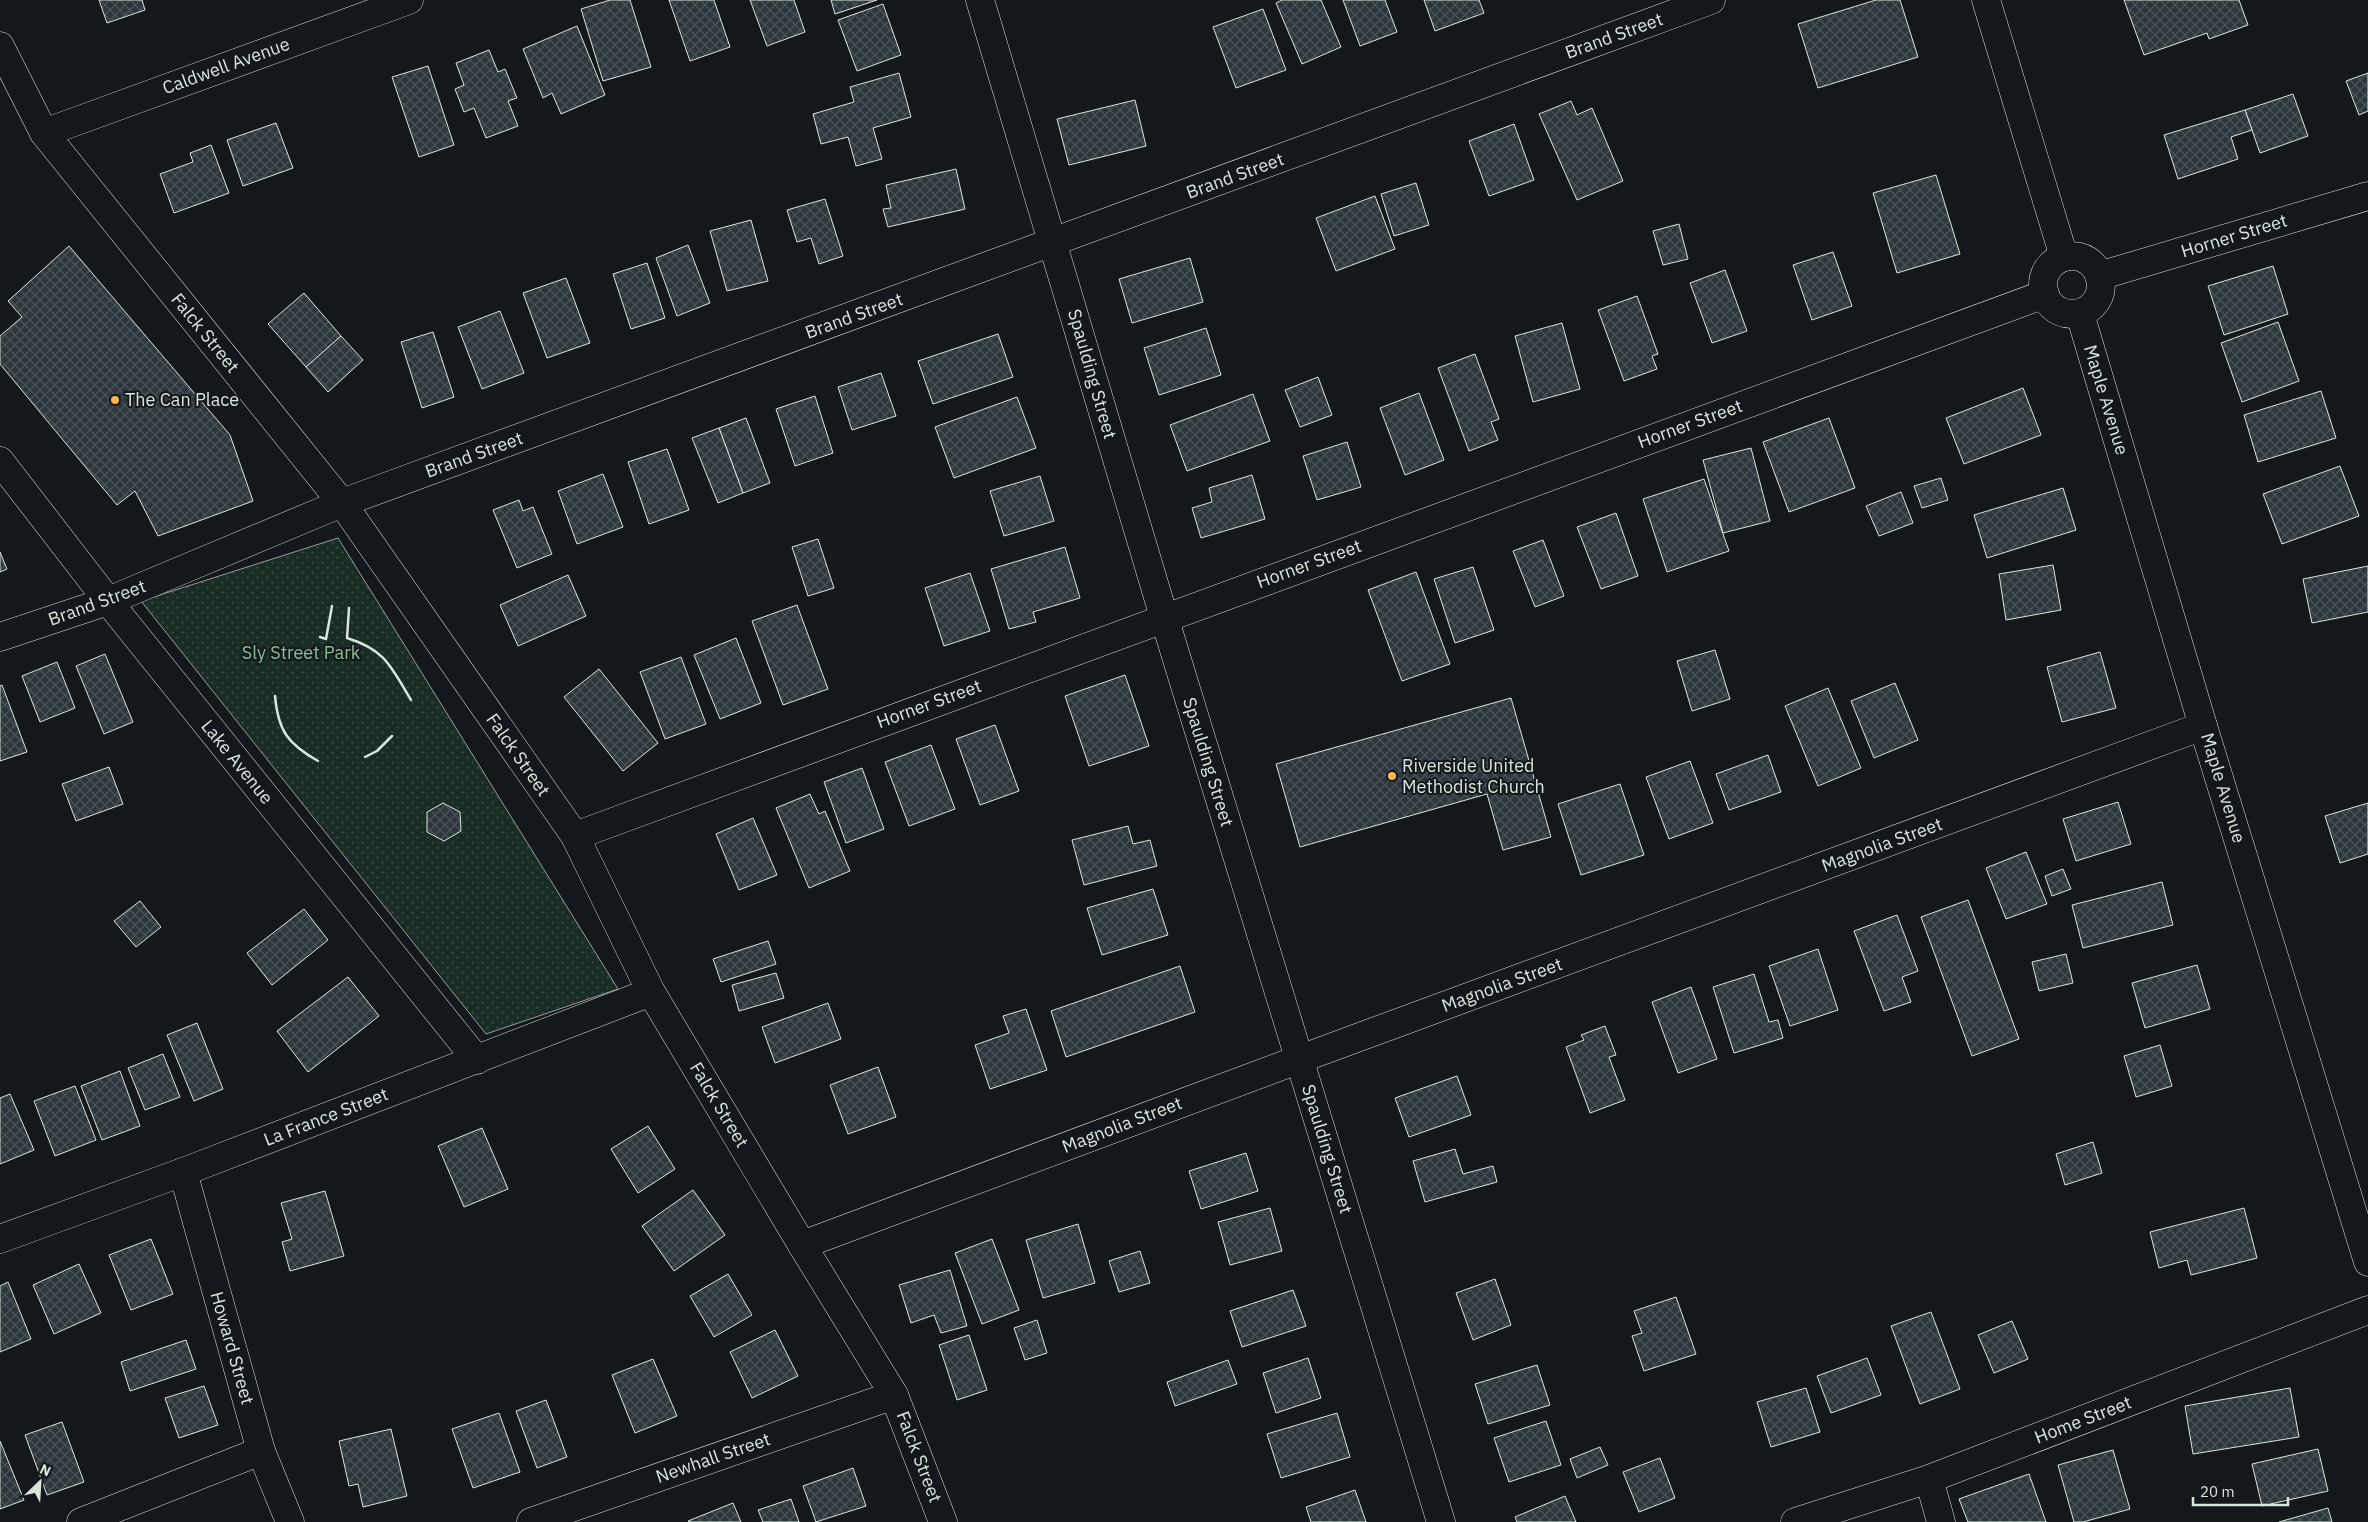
<svg xmlns="http://www.w3.org/2000/svg" width="2368" height="1522" font-family="'IBM Plex Sans',sans-serif">
	<style>
		.green { fill: url(#green-dots); stroke: #939e99 }
		.building { fill: url(#building-cross-hatch); stroke: #d8e6dc }
		.lines { fill: none; stroke-linecap: round; stroke-linejoin: round }
		.street-casing { stroke: #d8e6dc; stroke-width: 29 }
		.secondary-casing { stroke: #d8e6dc; stroke-width: 29 }
		.street { stroke: #14181c; stroke-width: 28 }
		.secondary { stroke: #14181c; stroke-width: 28 }
		.wall { stroke: #d8e6dc; stroke-width: 2.5 }
		.poi-dot { fill: #ffb74d; stroke: #14181c; stroke-width: 2 }
		.labels { text-anchor: middle; stroke-width: 4; stroke-linejoin: round; paint-order: stroke }
		.street-label { font-size: 18px; fill: #d8e6dc; stroke: #14181c }
		.poi-label { font-size: 18px; fill: #d8e6dc; stroke: #14181c; text-anchor: start }
		.park-label { font-size: 18px; fill: #8ac095; stroke: #14181c }
	</style>
	<defs>
		<pattern id="green-dots" width="8" height="8" patternUnits="userSpaceOnUse" patternTransform="scale(1.25)"><rect width="8" height="8" fill="#1a2d24"/><path d="M2 2h.1M6 6h.1" fill="none" stroke="#3b4b43" stroke-width="1.8" stroke-linecap="round"/></pattern>
		<pattern id="building-cross-hatch" width="8" height="8" patternUnits="userSpaceOnUse" patternTransform="scale(1.25)"><rect width="8" height="8" fill="#2c363c"/><path d="M0 0l8 8M0 8l8-8" fill="none" stroke="#4a5358"/></pattern>
	</defs>
	<rect width="100%" height="100%" fill="#14181c"/>
	<polygon class="green" points="338,538 618,989 486,1034 141,601"/>
	<g class="building">
		<polygon points="99,0 142,0 145,10 107,23"/>
		<polygon points="610,0 630,0 651,67 603,81 581,9"/>
		<polygon points="669,0 714,0 730,47 690,61"/>
		<polygon points="750,0 794,0 805,32 767,46"/>
		<polygon points="831,0 877,0 835,14"/>
		<polygon points="1282,0 1321,0 1341,47 1302,64 1276,3"/>
		<polygon points="1343,0 1385,0 1397,32 1360,46"/>
		<polygon points="1424,0 1479,0 1484,13 1435,31"/>
		<polygon points="1876,0 1900,0 1918,57 1818,88 1798,24"/>
		<polygon points="2124,0 2239,0 2248,25 2209,39 2207,33 2144,55"/>
		<polygon points="883,4 901,55 857,71 838,20"/>
		<polygon points="1263,9 1286,70 1236,88 1213,27"/>
		<polygon points="577,26 605,95 561,114 552,93 543,98 523,49"/>
		<polygon points="489,50 498,72 505,69 517,98 508,101 518,126 486,138 474,108 464,112 455,89 464,85 456,63"/>
		<polygon points="428,66 454,145 419,157 392,77"/>
		<polygon points="899,73 911,117 873,128 882,159 856,166 848,137 821,144 813,114 854,102 850,87"/>
		<polygon points="2368,73 2368,111 2359,115 2346,81"/>
		<polygon points="2293,94 2308,136 2260,153 2245,110"/>
		<polygon points="1135,100 1146,146 1069,165 1057,119"/>
		<polygon points="1571,101 1577,115 1592,108 1623,181 1577,200 1539,114"/>
		<polygon points="2245,110 2252,130 2231,137 2238,159 2178,179 2164,135"/>
		<polygon points="276,123 293,168 243,186 227,140"/>
		<polygon points="1514,124 1534,180 1489,196 1469,141"/>
		<polygon points="211,145 229,193 174,213 160,174 193,162 190,153"/>
		<polygon points="956,169 965,209 888,227 883,209 891,208 886,185"/>
		<polygon points="1936,175 1960,254 1897,273 1873,193"/>
		<polygon points="1416,183 1429,225 1394,236 1381,194"/>
		<polygon points="1375,196 1395,249 1336,271 1316,218"/>
		<polygon points="825,199 843,256 819,264 811,238 797,242 787,210"/>
		<polygon points="751,220 768,281 727,291 710,231"/>
		<polygon points="1679,224 1688,259 1663,265 1653,231"/>
		<polygon points="688,245 710,303 677,316 656,258"/>
		<polygon points="69,246 230,435 253,501 158,536 135,491 117,505 0,364 0,336 22,317 8,301"/>
		<polygon points="1833,252 1852,306 1812,320 1793,265"/>
		<polygon points="1190,258 1203,302 1132,323 1119,279"/>
		<polygon points="647,263 665,318 631,329 613,274"/>
		<polygon points="2273,266 2288,314 2224,335 2208,286"/>
		<polygon points="1725,270 1747,331 1712,343 1690,283"/>
		<polygon points="566,278 590,343 547,358 523,293"/>
		<polygon points="304,293 341,336 306,367 268,324"/>
		<polygon points="1637,296 1658,354 1652,356 1657,369 1624,381 1598,310"/>
		<polygon points="500,311 524,373 482,389 458,327"/>
		<polygon points="2278,322 2299,381 2242,402 2221,343"/>
		<polygon points="1562,323 1580,389 1533,402 1515,336"/>
		<polygon points="1206,328 1221,375 1159,395 1144,348"/>
		<polygon points="433,332 454,397 422,408 401,342"/>
		<polygon points="998,334 1013,377 933,404 918,361"/>
		<polygon points="341,336 363,360 328,392 306,367"/>
		<polygon points="1475,354 1499,419 1491,422 1498,440 1469,451 1438,368"/>
		<polygon points="881,373 896,416 852,430 838,387"/>
		<polygon points="1318,377 1332,415 1300,427 1285,390"/>
		<polygon points="2023,388 2041,435 1964,464 1946,418"/>
		<polygon points="2321,391 2336,438 2258,462 2244,415"/>
		<polygon points="1419,393 1444,460 1405,475 1380,408"/>
		<polygon points="1253,394 1270,441 1187,471 1170,425"/>
		<polygon points="815,396 833,453 795,466 776,409"/>
		<polygon points="1017,397 1036,448 954,478 935,427"/>
		<polygon points="746,418 770,483 743,493 719,428"/>
		<polygon points="1829,418 1855,488 1789,512 1763,442"/>
		<polygon points="719,428 743,493 718,503 692,438"/>
		<polygon points="1347,442 1361,487 1317,500 1303,456"/>
		<polygon points="1751,448 1770,521 1723,533 1703,460"/>
		<polygon points="667,449 689,510 649,524 628,462"/>
		<polygon points="2340,466 2359,516 2282,544 2263,494"/>
		<polygon points="603,474 623,527 577,544 558,491"/>
		<polygon points="1252,475 1265,519 1201,538 1192,508 1212,502 1209,488"/>
		<polygon points="1040,476 1054,521 1004,536 990,491"/>
		<polygon points="1941,478 1948,500 1922,508 1914,486"/>
		<polygon points="1704,479 1729,551 1667,572 1643,499"/>
		<polygon points="2063,488 2076,530 1987,558 1974,515"/>
		<polygon points="1901,492 1913,523 1879,536 1866,506"/>
		<polygon points="519,500 523,511 533,507 552,554 517,568 493,510"/>
		<polygon points="1616,513 1638,576 1601,589 1577,527"/>
		<polygon points="818,539 834,588 808,596 792,547"/>
		<polygon points="1543,540 1564,596 1535,607 1513,551"/>
		<polygon points="1065,547 1080,598 1033,612 1036,622 1009,629 991,569"/>
		<polygon points="0,552 7,569 0,572"/>
		<polygon points="2053,565 2061,610 2006,620 1999,574"/>
		<polygon points="2368,566 2368,612 2312,623 2303,579"/>
		<polygon points="1473,567 1494,630 1455,643 1434,579"/>
		<polygon points="1416,572 1450,664 1402,681 1368,590"/>
		<polygon points="970,573 990,631 944,646 925,588"/>
		<polygon points="568,575 586,616 518,646 500,605"/>
		<polygon points="797,605 828,689 783,705 752,621"/>
		<polygon points="736,638 761,703 720,719 694,655"/>
		<polygon points="1715,650 1730,699 1692,711 1677,661"/>
		<polygon points="2100,652 2116,708 2062,722 2047,667"/>
		<polygon points="105,654 133,722 104,734 76,666"/>
		<polygon points="681,657 706,724 665,739 640,672"/>
		<polygon points="57,662 75,708 40,722 22,676"/>
		<polygon points="599,669 658,743 623,771 564,697"/>
		<polygon points="1125,675 1149,746 1089,766 1065,696"/>
		<polygon points="1895,683 1918,740 1874,758 1851,701"/>
		<polygon points="2,685 27,752 0,761 0,686"/>
		<polygon points="1828,688 1861,768 1818,786 1785,706"/>
		<polygon points="1511,698 1551,837 1503,850 1487,794 1300,847 1276,764"/>
		<polygon points="995,725 1019,791 980,805 956,739"/>
		<polygon points="931,745 955,809 909,826 885,762"/>
		<polygon points="1768,755 1781,792 1729,810 1716,774"/>
		<polygon points="1690,761 1713,823 1669,839 1646,777"/>
		<polygon points="109,767 123,804 76,821 62,784"/>
		<polygon points="862,768 884,829 846,843 824,782"/>
		<polygon points="1620,784 1644,855 1581,875 1558,804"/>
		<polygon points="810,794 819,814 825,811 850,871 809,888 776,808"/>
		<polygon points="2118,802 2131,844 2076,861 2063,819"/>
		<polygon points="443,803 460,812 461,831 444,841 427,832 427,812"/>
		<polygon points="2368,803 2368,854 2340,863 2325,816"/>
		<polygon points="753,818 777,875 739,890 716,834"/>
		<polygon points="1128,826 1133,844 1150,840 1157,866 1084,885 1072,840"/>
		<polygon points="2026,852 2047,904 2006,919 1986,868"/>
		<polygon points="2063,869 2071,889 2052,896 2045,876"/>
		<polygon points="2162,882 2173,925 2083,948 2072,905"/>
		<polygon points="1153,889 1168,935 1102,955 1087,908"/>
		<polygon points="1968,900 2019,1039 1972,1056 1921,917"/>
		<polygon points="140,901 161,927 136,947 114,921"/>
		<polygon points="304,909 328,940 272,985 247,953"/>
		<polygon points="1897,915 1918,971 1902,977 1911,1002 1884,1011 1854,931"/>
		<polygon points="768,941 776,964 721,982 713,959"/>
		<polygon points="1818,949 1838,1010 1790,1026 1769,966"/>
		<polygon points="2066,954 2073,983 2039,991 2032,962"/>
		<polygon points="2197,965 2210,1009 2145,1028 2132,983"/>
		<polygon points="1180,966 1195,1012 1066,1057 1051,1011"/>
		<polygon points="776,973 784,998 739,1011 732,985"/>
		<polygon points="1754,974 1769,1022 1778,1020 1783,1038 1734,1053 1713,987"/>
		<polygon points="348,977 379,1016 308,1072 277,1031"/>
		<polygon points="1691,987 1717,1059 1678,1073 1652,1002"/>
		<polygon points="828,1003 841,1039 775,1063 762,1027"/>
		<polygon points="1026,1009 1047,1070 990,1089 975,1045 1009,1033 1003,1016"/>
		<polygon points="197,1023 223,1089 194,1101 167,1035"/>
		<polygon points="1605,1026 1616,1055 1609,1057 1625,1100 1590,1113 1566,1047 1584,1040 1581,1035"/>
		<polygon points="2160,1045 2172,1086 2136,1097 2124,1056"/>
		<polygon points="163,1054 180,1097 145,1110 128,1068"/>
		<polygon points="878,1067 896,1117 848,1134 830,1085"/>
		<polygon points="120,1071 140,1126 102,1140 81,1086"/>
		<polygon points="1457,1076 1471,1115 1409,1137 1395,1098"/>
		<polygon points="75,1086 96,1140 55,1156 34,1101"/>
		<polygon points="10,1094 34,1150 0,1164 0,1098"/>
		<polygon points="648,1126 675,1169 638,1193 611,1149"/>
		<polygon points="482,1128 508,1189 464,1207 438,1146"/>
		<polygon points="2093,1142 2102,1173 2065,1185 2056,1154"/>
		<polygon points="1455,1149 1463,1174 1493,1166 1497,1182 1425,1202 1413,1161"/>
		<polygon points="1246,1153 1258,1191 1201,1209 1189,1171"/>
		<polygon points="693,1190 725,1235 674,1271 642,1226"/>
		<polygon points="325,1191 344,1256 290,1271 282,1242 292,1239 281,1203"/>
		<polygon points="1270,1208 1282,1251 1230,1265 1218,1222"/>
		<polygon points="2244,1208 2257,1258 2191,1275 2187,1260 2159,1268 2150,1232"/>
		<polygon points="1078,1224 1095,1283 1043,1298 1026,1240"/>
		<polygon points="151,1239 173,1294 131,1310 109,1255"/>
		<polygon points="992,1239 1019,1310 982,1324 955,1253"/>
		<polygon points="1140,1251 1150,1283 1119,1292 1109,1261"/>
		<polygon points="79,1264 101,1313 54,1334 33,1285"/>
		<polygon points="950,1270 967,1326 941,1333 934,1315 911,1323 899,1285"/>
		<polygon points="728,1274 752,1315 714,1337 690,1296"/>
		<polygon points="1495,1279 1511,1325 1473,1340 1456,1293"/>
		<polygon points="8,1282 31,1339 0,1352 0,1286"/>
		<polygon points="1293,1290 1306,1326 1242,1347 1230,1311"/>
		<polygon points="1676,1297 1696,1354 1644,1371 1632,1336 1642,1333 1634,1311"/>
		<polygon points="1931,1312 1960,1389 1920,1404 1891,1326"/>
		<polygon points="1037,1320 1047,1353 1025,1360 1014,1328"/>
		<polygon points="2012,1321 2028,1359 1994,1373 1978,1335"/>
		<polygon points="775,1330 798,1376 752,1398 730,1352"/>
		<polygon points="969,1335 987,1390 957,1400 939,1345"/>
		<polygon points="186,1340 196,1369 130,1391 121,1362"/>
		<polygon points="1308,1358 1321,1398 1276,1413 1263,1373"/>
		<polygon points="1867,1358 1881,1395 1831,1413 1817,1376"/>
		<polygon points="653,1359 677,1416 635,1433 612,1375"/>
		<polygon points="1228,1360 1237,1384 1175,1406 1167,1382"/>
		<polygon points="1537,1365 1550,1405 1488,1424 1475,1384"/>
		<polygon points="204,1386 218,1425 179,1438 165,1398"/>
		<polygon points="1806,1388 1820,1432 1771,1447 1757,1402"/>
		<polygon points="2290,1388 2299,1437 2193,1454 2185,1406"/>
		<polygon points="546,1400 567,1457 537,1468 516,1411"/>
		<polygon points="499,1413 520,1472 473,1488 452,1429"/>
		<polygon points="1337,1413 1350,1457 1281,1478 1267,1434"/>
		<polygon points="1546,1421 1561,1465 1509,1482 1494,1438"/>
		<polygon points="62,1422 84,1482 47,1495 25,1435"/>
		<polygon points="391,1429 407,1496 363,1507 358,1484 349,1486 339,1441"/>
		<polygon points="0,1441 24,1500 0,1509"/>
		<polygon points="1600,1447 1608,1465 1577,1478 1570,1459"/>
		<polygon points="2318,1449 2328,1491 2262,1506 2252,1464"/>
		<polygon points="2113,1450 2130,1509 2083,1522 2074,1522 2058,1465"/>
		<polygon points="1660,1458 1675,1498 1639,1512 1623,1472"/>
		<polygon points="853,1468 866,1506 816,1522 803,1486"/>
		<polygon points="2029,1474 2046,1522 1968,1522 1959,1499"/>
		<polygon points="1355,1490 1366,1522 1311,1522 1306,1507"/>
		<polygon points="1565,1496 1576,1522 1517,1522 1515,1517"/>
		<polygon points="791,1499 799,1522 763,1522 758,1510"/>
		<polygon points="733,1503 741,1522 689,1522 688,1521"/>
		<polygon points="2328,1508 2332,1522 2279,1522"/>
	</g>
	<g class="lines">
		<defs>
			<g id="street">
				<polyline points="980,0 1164,617 1441,1522"/>
				<polyline points="0,46 44,133 342,503 575,836 651,992 802,1245 894,1395 943,1522"/>
				<polyline points="44,133 409,0"/>
				<polyline points="2099,276 2368,196"/>
				<polyline points="0,461 108,601 477,1060"/>
				<polyline points="0,637 108,601 342,503 1711,0"/>
				<polyline points="575,836 2045,294"/>
				<polyline points="183,1172 261,1451 290,1522"/>
				<polyline points="0,1239 183,1172 651,992"/>
				<polyline points="802,1245 1300,1059 2203,726"/>
				<polyline points="1929,1479 1941,1522"/>
				<polyline points="81,1522 261,1451"/>
				<polyline points="531,1522 894,1395"/>
				<polyline points="1795,1522 1929,1479 2368,1310"/>
			</g>
			<g id="secondary">
				<polyline points="1986,0 2064,257"/>
				<circle cx="2072" cy="285" r="29"/>
				<polyline points="2080,314 2203,726 2368,1262"/>
			</g>
		</defs>
		<use href="#street" class="street-casing"/>
		<use href="#secondary" class="secondary-casing"/>
		<use href="#street" class="street"/>
		<use href="#secondary" class="secondary"/>
		<g class="wall">
			<path d="M 349,608 L 347,638 C 386,650 391,667 411,700"/>
			<polyline points="320,637 326,639 332,606"/>
			<path d="M 275,696 C 278,731 288,744 318,761"/>
			<polyline points="365,757 377,751 392,736"/>
		</g>
	</g>
	<g class="poi-dot">
		<circle cx="115" cy="400" r="5"/>
		<circle cx="1392" cy="776" r="5"/>
	</g>
	<g class="labels">
		<g class="street-label">
			<text transform="translate(1614 36) rotate(-20)" y="6">Brand Street</text>
			<text transform="translate(226 66) rotate(-20)" y="6">Caldwell Avenue</text>
			<text transform="translate(1235 176) rotate(-20)" y="6">Brand Street</text>
			<text transform="translate(2234 236) rotate(-17)" y="6">Horner Street</text>
			<text transform="translate(854 316) rotate(-20)" y="6">Brand Street</text>
			<text transform="translate(205 333) rotate(51)" y="6">Falck Street</text>
			<text transform="translate(1092 374) rotate(74)" y="6">Spaulding Street</text>
			<text transform="translate(2106 400) rotate(73)" y="6">Maple Avenue</text>
			<text transform="translate(1690 424) rotate(-20)" y="6">Horner Street</text>
			<text transform="translate(474 455) rotate(-20)" y="6">Brand Street</text>
			<text transform="translate(1309 564) rotate(-20)" y="6">Horner Street</text>
			<text transform="translate(97 603) rotate(-20)" y="6">Brand Street</text>
			<text transform="translate(929 704) rotate(-20)" y="6">Horner Street</text>
			<text transform="translate(518 755) rotate(55)" y="6">Falck Street</text>
			<text transform="translate(237 762) rotate(51)" y="6">Lake Avenue</text>
			<text transform="translate(1208 762) rotate(73)" y="6">Spaulding Street</text>
			<text transform="translate(2223 788) rotate(73)" y="6">Maple Avenue</text>
			<text transform="translate(1882 845) rotate(-20)" y="6">Magnolia Street</text>
			<text transform="translate(1502 985) rotate(-20)" y="6">Magnolia Street</text>
			<text transform="translate(719 1105) rotate(59)" y="6">Falck Street</text>
			<text transform="translate(326 1117) rotate(-21)" y="6">La France Street</text>
			<text transform="translate(1122 1125) rotate(-21)" y="6">Magnolia Street</text>
			<text transform="translate(1327 1149) rotate(73)" y="6">Spaulding Street</text>
			<text transform="translate(232 1348) rotate(74)" y="6">Howard Street</text>
			<text transform="translate(2083 1420) rotate(-21)" y="6">Home Street</text>
			<text transform="translate(919 1457) rotate(69)" y="6">Falck Street</text>
			<text transform="translate(713 1458) rotate(-19)" y="6">Newhall Street</text>
		</g>
		<g class="poi-label">
			<text x="125" y="406">The Can Place</text>
			<text x="1402" y="772">Riverside United<tspan x="1402" dy="21">Methodist Church</tspan></text>
		</g>
		<g class="park-label">
			<text x="301" y="659">Sly Street Park</text>
		</g>
	</g>
	<g transform="translate(40 1482) rotate(25)" stroke="#14181c" stroke-width="4" paint-order="stroke">
	<path d="M0-4L9 19L0 12L-9 19Z" fill="#d8e6dc"/>
	<text y="-8" font-size="14" font-weight="bold" text-anchor="middle" fill="#d8e6dc">N</text>
	</g>
	<path d="M2193 1497v8h95v-8" fill="none" stroke="#d8e6dc" stroke-width="2.5"/>
	<text x="2200" y="1497" font-size="15" fill="#d8e6dc" stroke="#14181c" stroke-width="4" paint-order="stroke">20 m</text>
</svg>
